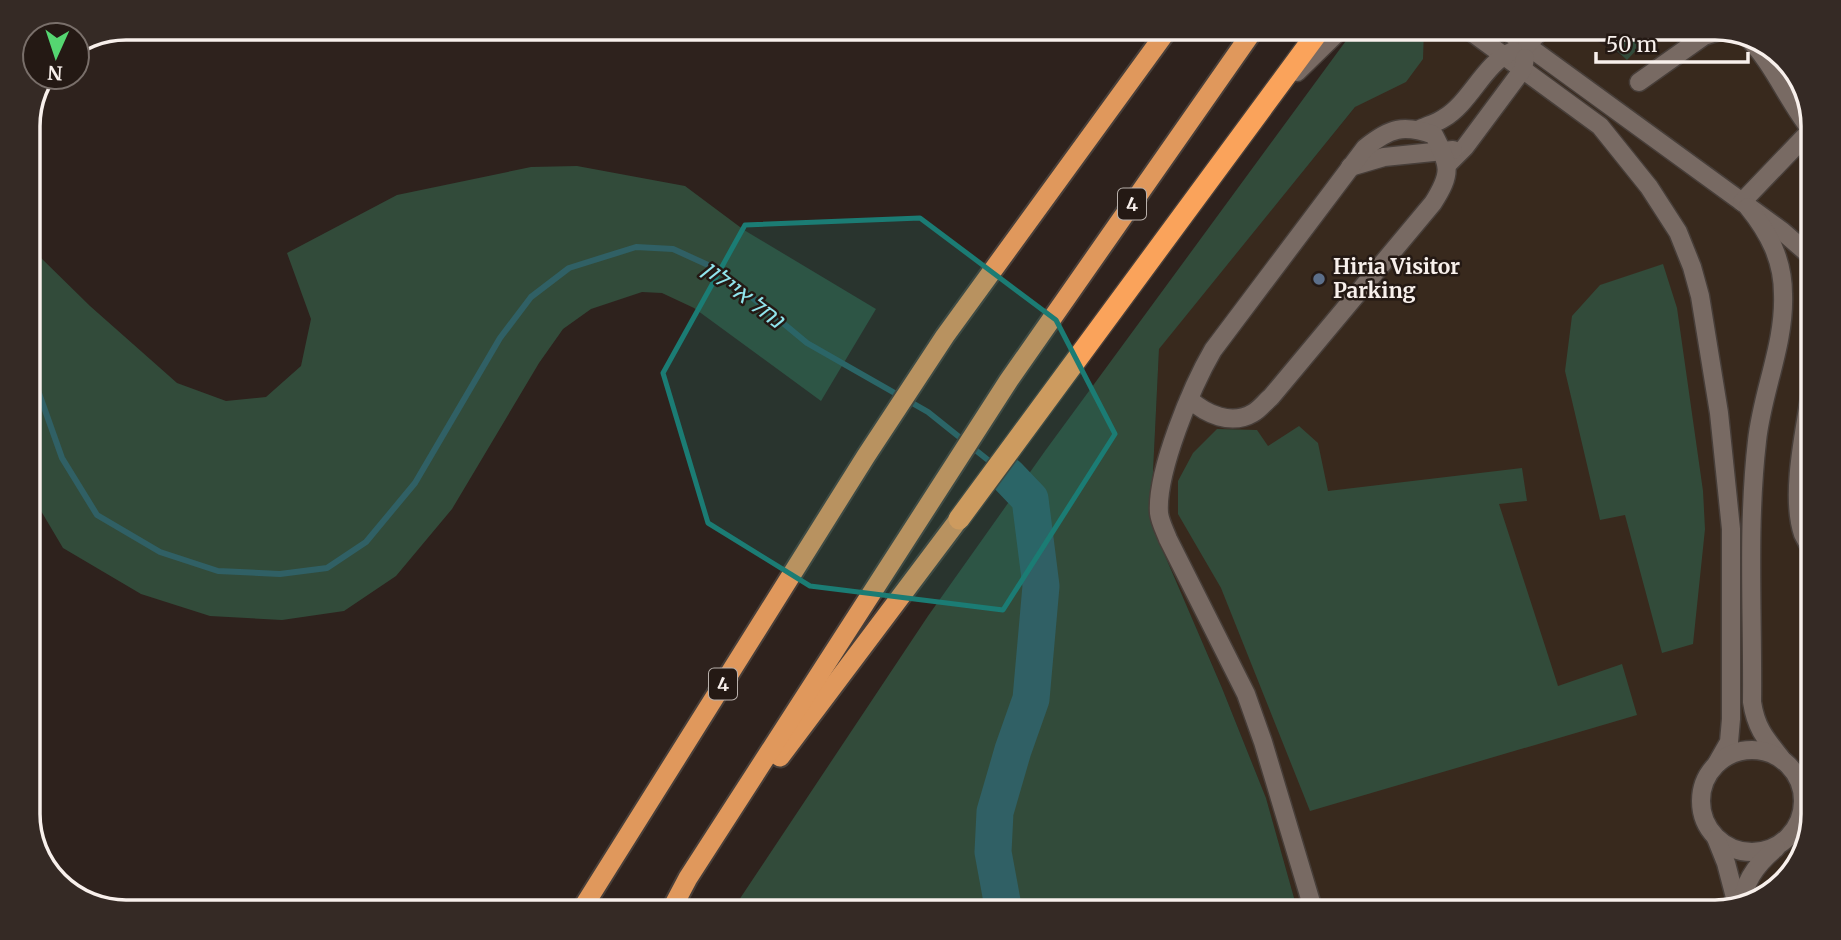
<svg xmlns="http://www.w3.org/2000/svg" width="1841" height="940" font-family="Merriweather,'Noto Sans Hebrew',serif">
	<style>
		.industrial { fill: #38291d }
		.green { fill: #324b3a }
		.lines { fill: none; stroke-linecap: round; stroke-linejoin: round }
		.stream { stroke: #306065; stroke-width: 6 }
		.river { stroke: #306065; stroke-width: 37 }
		.minor-casing { stroke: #473e39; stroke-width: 21 }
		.trunk-casing { stroke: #473e39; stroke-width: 23 }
		.motorway-casing { stroke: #473e39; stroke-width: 24 }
		.minor { stroke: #786a63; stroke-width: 18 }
		.trunk { stroke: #e0985c; stroke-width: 19 }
		.motorway { stroke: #faa35b; stroke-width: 21 }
		.marked { fill: #1b7c74; fill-opacity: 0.2; stroke: #1b7c74; stroke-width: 5; stroke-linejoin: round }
		.service-dot { fill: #5c6f8a; stroke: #241914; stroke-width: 2.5 }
		.labels { text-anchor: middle; stroke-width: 5; stroke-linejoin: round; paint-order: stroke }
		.shield { fill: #241914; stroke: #b8b0ab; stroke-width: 2 }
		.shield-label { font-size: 19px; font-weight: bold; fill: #f8f0ec }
		.poi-label { font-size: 21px; font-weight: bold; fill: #f8f0ec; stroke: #241914; text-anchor: start }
		.water-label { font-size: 23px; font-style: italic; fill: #91e5ed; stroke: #241914 }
		.rim { fill: none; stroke: #f8f0ec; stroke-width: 3.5 }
	</style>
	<rect width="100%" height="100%" fill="#2e221d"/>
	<polygon class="industrial" points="1413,28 1575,28 1627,59 1657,28 1715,28 1759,38 1797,72 1813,120 1813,814 1803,858 1769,896 1715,912 1298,912 1266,798 1222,688 1160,544 1151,513 1159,348 1355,107"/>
	<g class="green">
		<polygon points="1358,28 1424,28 1423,59 1406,82 1355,107 1159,349 1151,513 1160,544 1222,688 1266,798 1298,912 731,912 928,616 1045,451 1348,38"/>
		<polygon points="1591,28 1657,28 1627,60"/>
		<polygon points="577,166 685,186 744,230 876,309 821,401 694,308 662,293 642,292 591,309 563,329 539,363 452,509 396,576 344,611 282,620 210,616 141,594 63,548 28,489 28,252 38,255 90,306 177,383 226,401 266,397 301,366 311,319 287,253 397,195 531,167"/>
		<polygon points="1663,264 1677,308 1703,491 1705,529 1693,644 1662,653 1625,515 1600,520 1565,371 1572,316 1600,285"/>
		<polygon points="1299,426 1318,443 1328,491 1522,468 1527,501 1499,504 1558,686 1622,664 1637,715 1310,811 1221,588 1178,514 1178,481 1193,453 1217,429 1257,430 1268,446"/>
	</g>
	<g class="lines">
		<polyline class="stream" points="28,374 35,382 62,458 97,515 160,552 218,571 280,574 327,568 366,542 415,483 500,338 531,297 569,268 636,247 673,249 719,270 807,343 928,412 1008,476"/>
		<polyline class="river" points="1004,912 993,852 995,812 1013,750 1031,699 1041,586 1030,499 1008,476"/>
		<defs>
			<g id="minor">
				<polyline points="1466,28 1600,126 1649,187 1678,232 1692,267 1700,296 1719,413 1731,529 1731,719 1729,742 1717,763"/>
				<polyline points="1503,28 1782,231 1813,258"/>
				<polyline points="1527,45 1543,28"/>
				<polyline points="1297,72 1342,28"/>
				<polyline points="1639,82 1704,36 1723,30"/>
				<path d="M 1418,130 C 1426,126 1437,123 1444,118 C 1471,102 1484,63 1513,51"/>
				<polyline points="1448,164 1465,147 1523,69 1525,58"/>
				<polyline points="1350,167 1384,157 1453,150"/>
				<path d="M 1742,202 L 1811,130 C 1787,100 1773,62 1745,35"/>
				<path d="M 1748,207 C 1769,233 1783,260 1783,294 C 1785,344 1762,392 1757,441 C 1747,527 1753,616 1752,702 C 1756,728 1765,738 1781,758"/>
				<path d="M 1813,378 C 1807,421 1789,493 1803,534 C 1806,540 1810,547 1813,553"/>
				<path d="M 1189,399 C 1206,414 1231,426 1253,413 C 1259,410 1265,402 1271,397 L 1433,203 C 1452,173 1450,166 1434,135 C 1403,124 1390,128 1365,148 L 1213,350 C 1192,386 1156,472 1159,513 C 1160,522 1165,531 1168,539 L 1246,694 L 1263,742 L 1314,912"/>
				<circle cx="1752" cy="801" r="51"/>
				<polyline points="1802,786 1807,772 1813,764"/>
				<polyline points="1716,838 1726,863 1737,905"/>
				<path d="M 1743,904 C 1743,881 1759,862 1776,848"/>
			</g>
			<g id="trunk">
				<polyline points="780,757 959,519"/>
				<polyline points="580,912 866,456 945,336 1169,28"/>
				<polyline points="670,912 688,878 1009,380 1255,28"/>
			</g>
			<polyline id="motorway" points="959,519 1321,28"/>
		</defs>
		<use href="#minor" class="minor-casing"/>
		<use href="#trunk" class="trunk-casing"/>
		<use href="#motorway" class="motorway-casing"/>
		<use href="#minor" class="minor"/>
		<use href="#trunk" class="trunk"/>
		<use href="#motorway" class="motorway"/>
	</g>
	<path class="marked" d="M 920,218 L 1056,320 L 1115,434 L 1003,610 L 810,586 L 708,523 L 663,373 L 745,225 Z"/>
	<circle class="service-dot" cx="1319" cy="279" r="7"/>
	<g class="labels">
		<g class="shield">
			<rect x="1118" y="188.5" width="28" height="31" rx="5"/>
			<rect x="709" y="668.5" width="28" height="31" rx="5"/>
		</g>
		<g class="shield-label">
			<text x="1132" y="211">4</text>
			<text x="723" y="691">4</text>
		</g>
		<g class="poi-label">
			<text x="1333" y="274">Hiria Visitor<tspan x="1333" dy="24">Parking</tspan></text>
		</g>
		<g class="water-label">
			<text transform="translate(743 294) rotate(37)" y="8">נחל איילון</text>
		</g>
	</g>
	<path d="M0 0H1841V940H0ZM126 40H1715A86 86 0 0 1 1801 126V814A86 86 0 0 1 1715 900H126A86 86 0 0 1 40 814V126A86 86 0 0 1 126 40Z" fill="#352a25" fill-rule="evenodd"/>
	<path class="rim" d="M126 40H1715A86 86 0 0 1 1801 126V814A86 86 0 0 1 1715 900H126A86 86 0 0 1 40 814V126A86 86 0 0 1 126 40Z"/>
	<g transform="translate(56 56) rotate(183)"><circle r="33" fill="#241914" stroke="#796f6a" stroke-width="2"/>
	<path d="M0-5L12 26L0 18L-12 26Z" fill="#55d671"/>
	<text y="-10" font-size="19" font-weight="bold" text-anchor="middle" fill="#f8f0ec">N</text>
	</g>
	<path d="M1596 52v10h152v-10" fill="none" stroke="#f8f0ec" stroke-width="3.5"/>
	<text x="1606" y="52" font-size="21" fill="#f8f0ec" stroke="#241914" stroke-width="5" paint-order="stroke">50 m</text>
</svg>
